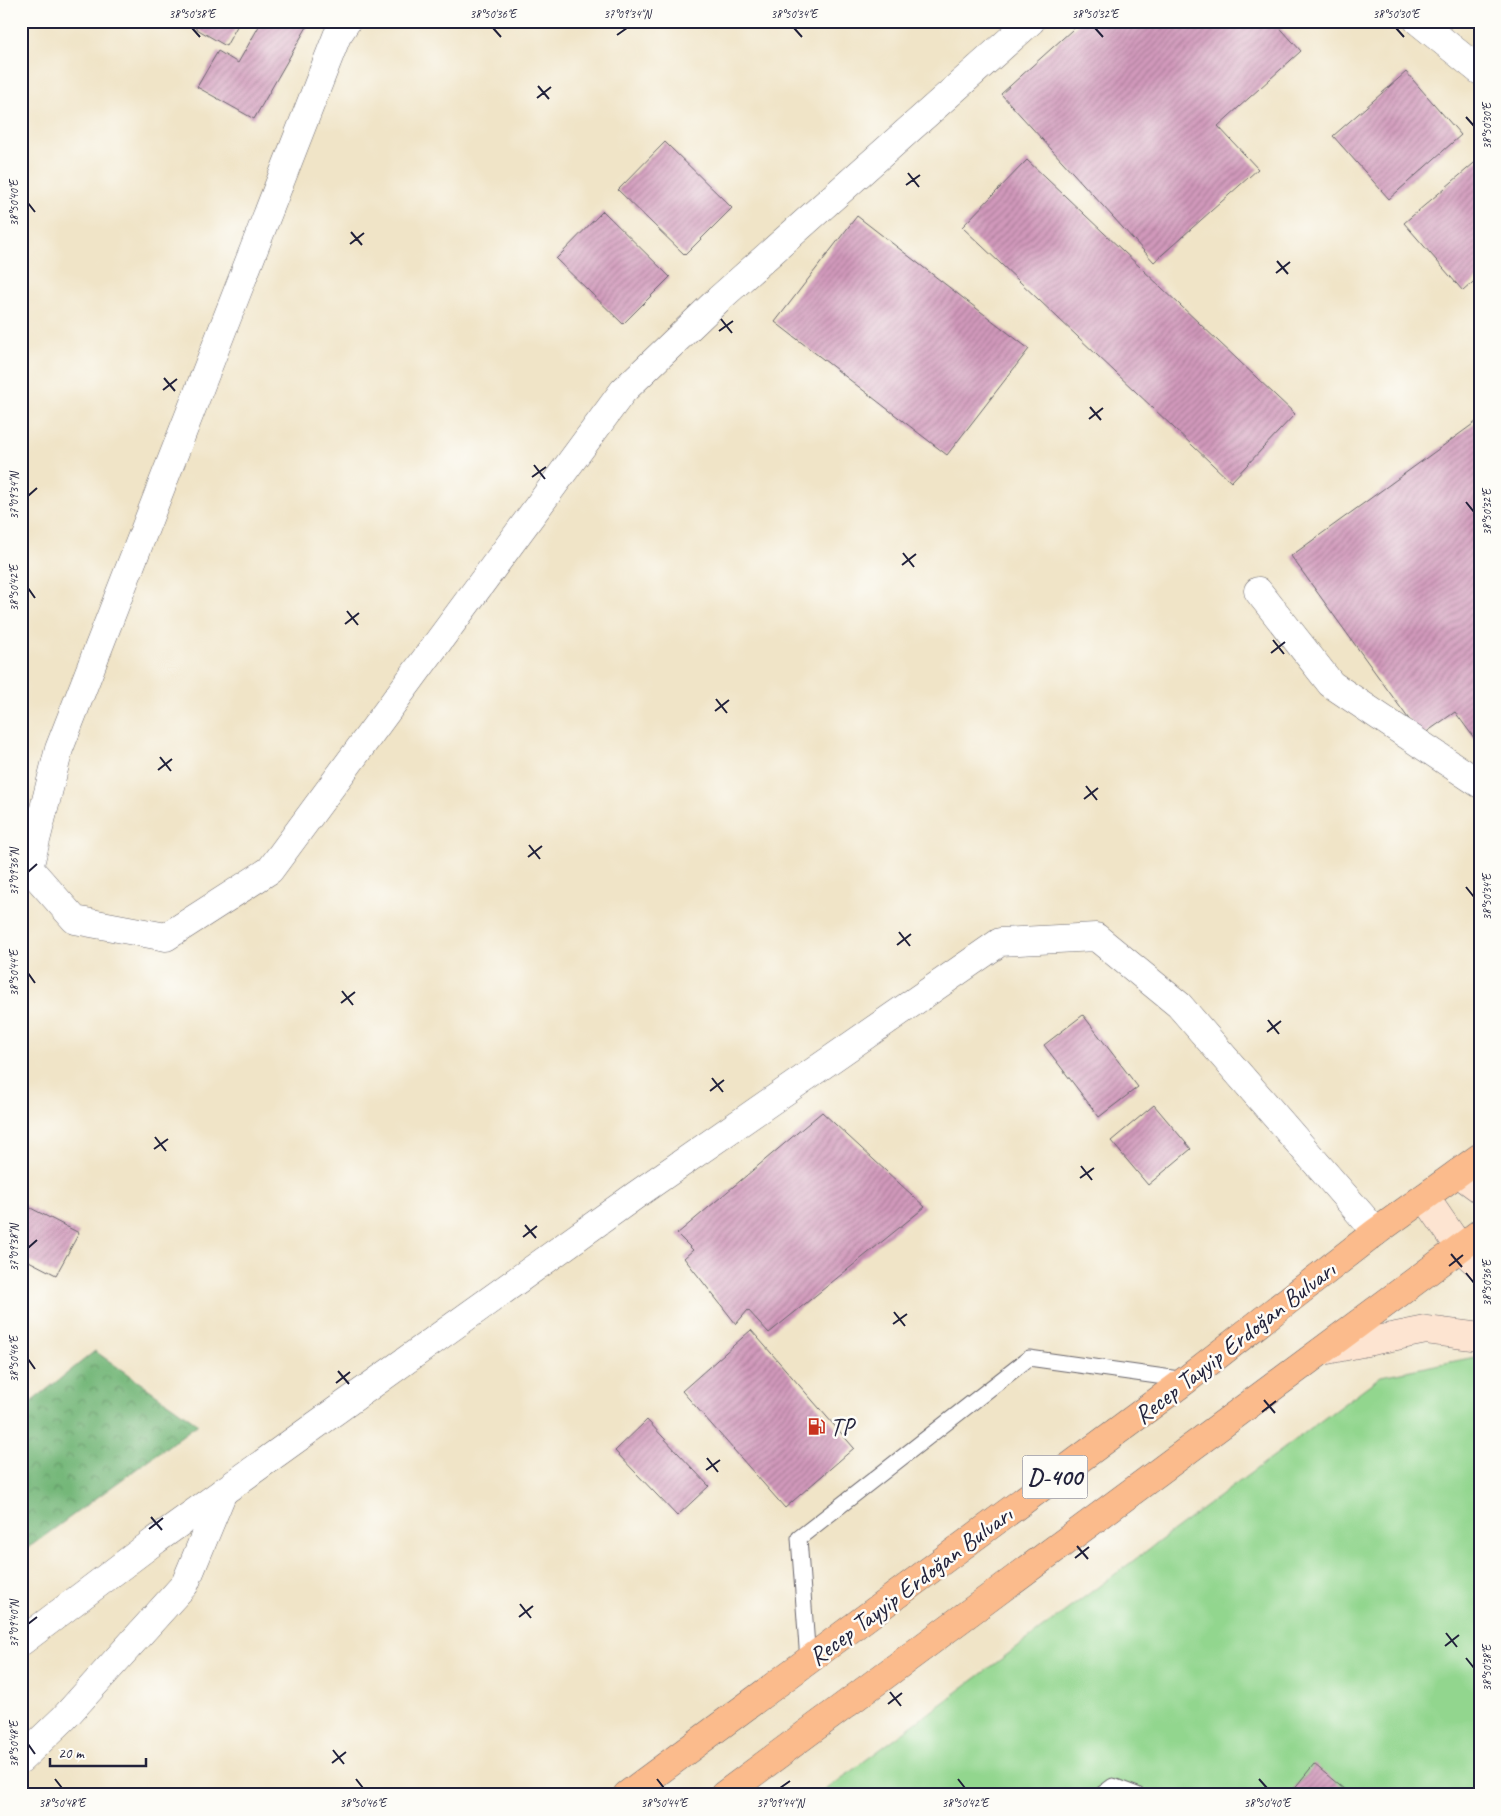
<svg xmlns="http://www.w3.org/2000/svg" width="1501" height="1816" font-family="Caveat,sans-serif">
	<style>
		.forest { fill: url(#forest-crowns); stroke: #4c6c5a }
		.green { fill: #92d68e; stroke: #5a7c64 }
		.building { fill: url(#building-hatch) }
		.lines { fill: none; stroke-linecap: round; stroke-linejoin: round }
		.service-casing { stroke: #6a666c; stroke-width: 17 }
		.minor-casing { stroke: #6a666c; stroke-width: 29 }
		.secondary-casing { stroke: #6a666c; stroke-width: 29 }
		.trunk-casing { stroke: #6a666c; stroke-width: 29 }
		.service { stroke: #fff; stroke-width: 15 }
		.minor { stroke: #fff; stroke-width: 28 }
		.secondary { stroke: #fde4d1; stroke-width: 28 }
		.trunk { stroke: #fbbb8c; stroke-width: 28 }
		.ticks { fill: none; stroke: #22223b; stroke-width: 2 }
		.labels { text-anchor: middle; stroke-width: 5; stroke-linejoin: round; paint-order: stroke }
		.shield { fill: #fdfcf7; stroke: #646373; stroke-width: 1 }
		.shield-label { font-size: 24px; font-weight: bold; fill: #22223b }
		.street-label { font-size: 25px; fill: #22223b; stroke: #fdfcf7 }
		.poi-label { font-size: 25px; fill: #22223b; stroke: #fdfcf7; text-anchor: start }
		.neatline { fill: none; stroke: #22223b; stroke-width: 2 }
		.ticks-label { font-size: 12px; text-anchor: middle; fill: #22223b }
	</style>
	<defs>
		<pattern id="forest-crowns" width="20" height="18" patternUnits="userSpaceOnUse" patternTransform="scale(1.25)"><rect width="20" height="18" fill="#75b779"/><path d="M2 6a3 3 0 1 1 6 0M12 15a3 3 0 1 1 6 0" fill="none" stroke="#609464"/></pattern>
		<pattern id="building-hatch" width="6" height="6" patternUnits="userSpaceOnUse" patternTransform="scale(1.25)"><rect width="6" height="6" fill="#d199bb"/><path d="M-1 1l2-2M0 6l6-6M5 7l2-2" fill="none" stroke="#a97c99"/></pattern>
	</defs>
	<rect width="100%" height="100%" fill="#fdfcf7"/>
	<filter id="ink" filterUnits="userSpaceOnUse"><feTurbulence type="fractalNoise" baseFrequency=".02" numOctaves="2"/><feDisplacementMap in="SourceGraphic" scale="10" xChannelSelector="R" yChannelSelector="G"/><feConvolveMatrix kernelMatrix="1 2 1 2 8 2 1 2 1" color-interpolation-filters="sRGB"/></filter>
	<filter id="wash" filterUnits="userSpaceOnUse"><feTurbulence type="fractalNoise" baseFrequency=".0096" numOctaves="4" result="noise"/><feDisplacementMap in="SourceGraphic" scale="20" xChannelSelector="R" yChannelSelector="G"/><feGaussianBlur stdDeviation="1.12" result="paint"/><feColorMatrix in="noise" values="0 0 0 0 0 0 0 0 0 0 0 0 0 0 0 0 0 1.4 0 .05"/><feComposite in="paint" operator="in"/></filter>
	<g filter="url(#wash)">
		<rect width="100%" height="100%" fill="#f0e4c7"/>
		<polygon class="forest" points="95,1351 198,1424 21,1553 21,1410"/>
		<polygon class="green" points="1480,1356 1480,1795 819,1795 1381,1376"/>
		<g id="blocks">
			<g class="building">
				<polygon points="183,21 240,21 226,46"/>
				<polygon points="262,21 301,21 308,25 254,119 197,87 218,51 238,63"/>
				<polygon points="1082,21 1274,21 1301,51 1218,126 1258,169 1154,262 1001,94"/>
				<polygon points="1406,72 1461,135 1389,199 1333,136"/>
				<polygon points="665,142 732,208 685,255 618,190"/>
				<polygon points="1480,158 1480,276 1463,291 1404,223"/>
				<polygon points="1027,160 1295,414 1231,482 962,227"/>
				<polygon points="603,211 670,277 623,324 556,259"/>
				<polygon points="857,216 1029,349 947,455 775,322"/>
				<polygon points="1480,419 1480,746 1455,712 1421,736 1291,556"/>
				<polygon points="1083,1015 1138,1087 1099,1117 1044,1045"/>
				<polygon points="1154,1105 1191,1149 1148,1185 1111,1141"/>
				<polygon points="822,1112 925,1207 769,1333 748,1310 736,1324 684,1258 693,1250 677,1234"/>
				<polygon points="21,1203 79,1233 56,1275 21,1257"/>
				<polygon points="751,1330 854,1448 785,1508 682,1391"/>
				<polygon points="647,1420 709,1486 677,1516 615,1451"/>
				<polygon points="1314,1764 1351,1795 1289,1795"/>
			</g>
		</g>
	</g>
	<g filter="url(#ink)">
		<use href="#blocks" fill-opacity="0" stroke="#6a666c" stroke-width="1"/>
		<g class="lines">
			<defs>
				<g id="service">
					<polyline points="808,1661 799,1538 1029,1358 1186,1380"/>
					<polyline points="1101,1795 1113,1786 1137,1795"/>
				</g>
				<g id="minor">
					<polyline points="347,21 337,36 59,749 29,868 75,920 166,937 270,870 623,391 719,299 1031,21"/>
					<polyline points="1418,21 1480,71"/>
					<polyline points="1258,591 1331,684 1480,784"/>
					<polyline points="21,1642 156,1540 636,1195 1000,942 1096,937 1179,1005 1376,1232"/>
					<polyline points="21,1759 64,1718 185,1584 223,1492"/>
				</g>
				<g id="secondary">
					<polyline points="1458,1173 1480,1189"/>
					<polyline points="1425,1197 1460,1248 1480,1266"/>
					<polyline points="1322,1351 1426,1330 1480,1337"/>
				</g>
				<g id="trunk">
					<polyline points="627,1795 1186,1380 1376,1232 1480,1157"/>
					<polyline points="724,1795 1480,1233"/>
				</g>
			</defs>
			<use href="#service" class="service-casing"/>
			<use href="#minor" class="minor-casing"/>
			<use href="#secondary" class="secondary-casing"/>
			<use href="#trunk" class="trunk-casing"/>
			<use href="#service" class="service"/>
			<use href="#minor" class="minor"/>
			<use href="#secondary" class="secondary"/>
			<use href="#trunk" class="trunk"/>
		</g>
	</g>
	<path class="ticks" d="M 192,28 L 200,37M 493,28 L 501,37M 794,28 L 802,37M 1095,28 L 1103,37M 1396,28 L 1404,37M 617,35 L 627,28M 538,86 L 549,99M 537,98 L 551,87M 1466,117 L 1474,126M 908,173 L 919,187M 906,185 L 920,175M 28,203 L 35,212M 351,232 L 362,245M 350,244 L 364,233M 1277,261 L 1288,274M 1276,273 L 1290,262M 721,319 L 732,333M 719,331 L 733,321M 164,378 L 175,391M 163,390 L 177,379M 1090,407 L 1101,420M 1089,419 L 1103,408M 534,465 L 545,479M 532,477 L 546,467M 28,496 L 37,488M 1466,502 L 1474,512M 903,553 L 914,567M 902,565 L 916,554M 28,588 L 35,598M 347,611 L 358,625M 345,624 L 359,613M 1273,640 L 1284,654M 1271,653 L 1285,642M 716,699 L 727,713M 715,711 L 729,700M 160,757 L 171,771M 158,770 L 172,759M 1086,786 L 1097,800M 1084,799 L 1098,788M 529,845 L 540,859M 528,857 L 542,846M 28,872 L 37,864M 1466,887 L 1474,897M 899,932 L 910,946M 897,945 L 911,934M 28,973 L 35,983M 342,991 L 353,1005M 341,1003 L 355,992M 1268,1020 L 1279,1034M 1267,1032 L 1281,1021M 712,1078 L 723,1092M 710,1091 L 724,1080M 155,1137 L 166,1151M 154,1149 L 168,1139M 1081,1166 L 1092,1180M 1080,1178 L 1094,1168M 525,1225 L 536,1238M 523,1237 L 537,1226M 28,1248 L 37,1240M 1451,1254 L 1462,1267M 1449,1266 L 1463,1255M 1466,1273 L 1474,1283M 894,1312 L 905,1326M 893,1324 L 907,1314M 28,1359 L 35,1369M 338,1371 L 349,1384M 336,1383 L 350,1372M 1264,1400 L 1275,1413M 1262,1412 L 1276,1401M 707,1458 L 718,1472M 706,1470 L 720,1460M 151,1517 L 162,1530M 149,1529 L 163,1518M 1077,1546 L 1088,1559M 1075,1558 L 1089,1547M 520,1604 L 531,1618M 519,1617 L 533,1606M 28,1624 L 37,1617M 1446,1633 L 1457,1647M 1445,1646 L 1459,1635M 1466,1658 L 1474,1668M 890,1692 L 901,1706M 888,1704 L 902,1693M 28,1744 L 35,1754M 333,1750 L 344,1764M 332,1763 L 346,1752M 55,1779 L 62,1788M 356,1779 L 363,1788M 657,1779 L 664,1788M 958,1779 L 965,1788M 1259,1779 L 1267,1788M 780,1788 L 790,1781"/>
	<defs>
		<symbol id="fuel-bare" viewBox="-9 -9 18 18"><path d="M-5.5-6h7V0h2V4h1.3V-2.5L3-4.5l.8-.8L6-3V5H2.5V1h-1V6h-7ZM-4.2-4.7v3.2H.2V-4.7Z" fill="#c8321e" stroke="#fdfcf7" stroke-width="2.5" paint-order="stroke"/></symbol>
	</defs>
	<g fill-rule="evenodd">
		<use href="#fuel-bare" x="804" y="1414" width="25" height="25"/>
	</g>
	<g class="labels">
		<rect class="shield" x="1022.5" y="1455.5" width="65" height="43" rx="4"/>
		<g class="shield-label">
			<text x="1055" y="1485">D-400</text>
		</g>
		<g class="street-label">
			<text transform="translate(1234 1342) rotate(-38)" y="9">Recep Tayyip Erdoğan Bulvarı</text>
			<text transform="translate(910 1585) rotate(-37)" y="9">Recep Tayyip Erdoğan Bulvarı</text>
		</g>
		<g class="poi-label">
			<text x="830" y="1436">TP</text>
		</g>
	</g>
	<rect width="1501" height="1816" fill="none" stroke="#fdfcf7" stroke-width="55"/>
	<path d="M50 1758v8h96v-8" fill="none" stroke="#22223b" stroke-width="2.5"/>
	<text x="58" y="1758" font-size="15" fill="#22223b" stroke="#fdfcf7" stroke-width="4" paint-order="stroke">20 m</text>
	<rect x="28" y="28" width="1446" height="1760" class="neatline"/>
	<g class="ticks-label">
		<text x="192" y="18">38°50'38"E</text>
		<text x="493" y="18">38°50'36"E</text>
		<text x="627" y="18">37°09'34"N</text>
		<text x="794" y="18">38°50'34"E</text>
		<text x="1095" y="18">38°50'32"E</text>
		<text x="1396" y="18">38°50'30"E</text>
		<text transform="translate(1487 126) rotate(-90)" y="4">38°50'30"E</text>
		<text transform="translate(14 203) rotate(-90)" y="4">38°50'40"E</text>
		<text transform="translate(14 496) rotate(-90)" y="4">37°09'34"N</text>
		<text transform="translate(1487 512) rotate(-90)" y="4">38°50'32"E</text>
		<text transform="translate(14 588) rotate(-90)" y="4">38°50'42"E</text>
		<text transform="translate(14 872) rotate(-90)" y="4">37°09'36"N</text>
		<text transform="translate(1487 897) rotate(-90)" y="4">38°50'34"E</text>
		<text transform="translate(14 973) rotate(-90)" y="4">38°50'44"E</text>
		<text transform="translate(14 1248) rotate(-90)" y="4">37°09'38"N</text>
		<text transform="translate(1487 1283) rotate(-90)" y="4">38°50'36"E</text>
		<text transform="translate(14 1359) rotate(-90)" y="4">38°50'46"E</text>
		<text transform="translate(14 1624) rotate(-90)" y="4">37°09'40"N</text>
		<text transform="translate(1487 1668) rotate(-90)" y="4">38°50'38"E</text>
		<text transform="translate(14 1744) rotate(-90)" y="4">38°50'48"E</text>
		<text x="62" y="1807">38°50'48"E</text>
		<text x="363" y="1807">38°50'46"E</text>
		<text x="664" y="1807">38°50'44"E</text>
		<text x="780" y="1807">37°09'44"N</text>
		<text x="965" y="1807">38°50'42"E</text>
		<text x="1267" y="1807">38°50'40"E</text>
	</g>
</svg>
